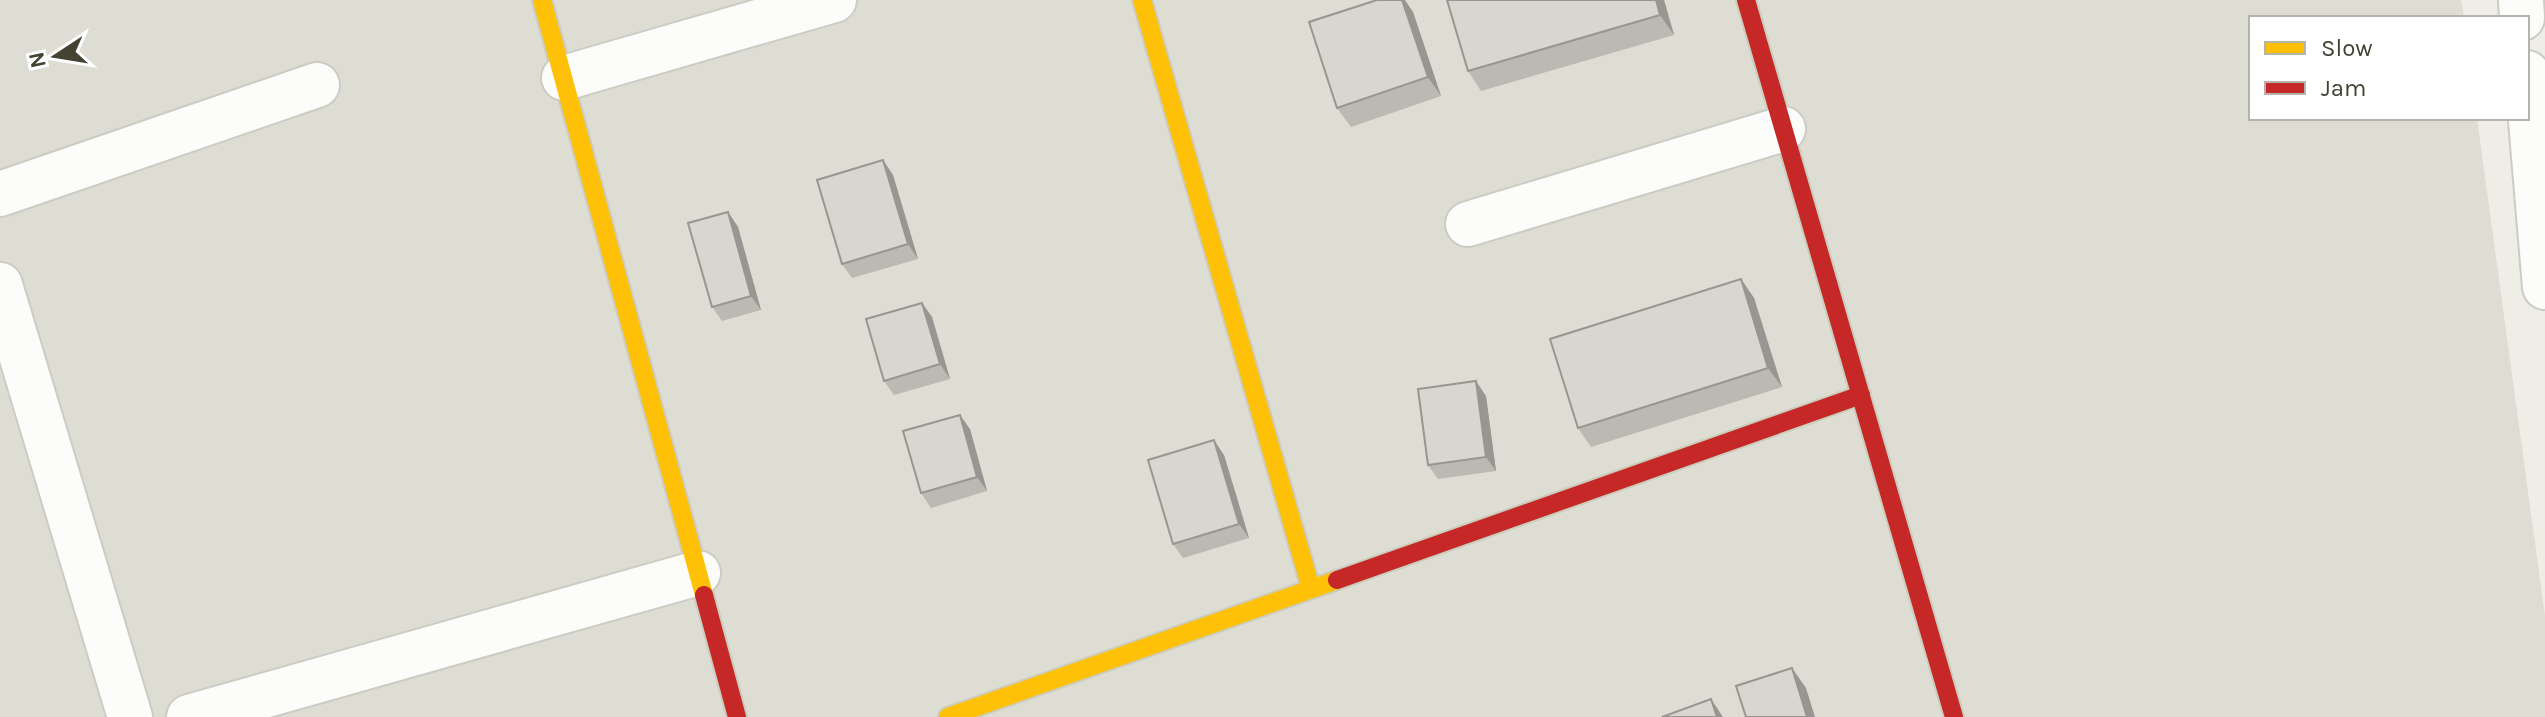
<svg xmlns="http://www.w3.org/2000/svg" width="2545" height="717" font-family="Karla,sans-serif">
	<style>
		.industrial { fill: #deddd4 }
		.lines { fill: none; stroke-linecap: round; stroke-linejoin: round }
		.street-casing { stroke: #ccccc4; stroke-width: 48 }
		.slow-casing { stroke: #ccccbc; stroke-width: 22 }
		.jam-casing { stroke: #ccccbc; stroke-width: 22 }
		.street { stroke: #fcfcfb; stroke-width: 44 }
		.slow { stroke: #ffc107; stroke-width: 18 }
		.jam { stroke: #c62828; stroke-width: 18 }
		.wall { fill: #bab9b2 }
		.shaded-wall { fill: #979691 }
		.building { fill: #d8d7cf; stroke: #979691; stroke-width: 2 }
	</style>
	<rect width="100%" height="100%" fill="#eeeee6"/>
	<polygon class="industrial" points="0,0 2461,0 2464,18 2251,18 2251,118 2477,118 2545,616 2545,717 0,717"/>
	<g class="lines">
		<defs>
			<g id="street">
				<polyline points="2521,0 2522,18"/>
				<polyline points="2527,73 2545,287"/>
				<polyline points="564,78 834,0"/>
				<polyline points="0,194 317,85"/>
				<polyline points="1468,224 1783,129"/>
				<polyline points="0,285 130,717"/>
				<polyline points="189,717 698,573"/>
			</g>
			<g id="slow">
				<polyline points="542,0 704,595"/>
				<polyline points="1142,0 1311,589"/>
				<polyline points="948,717 1337,580"/>
			</g>
			<g id="jam">
				<polyline points="1746,0 1954,717"/>
				<polyline points="1337,580 1861,395"/>
				<polyline points="704,595 737,717"/>
			</g>
		</defs>
		<use href="#street" class="street-casing"/>
		<use href="#slow" class="slow-casing"/>
		<use href="#jam" class="jam-casing"/>
		<use href="#street" class="street"/>
		<use href="#slow" class="slow"/>
		<use href="#jam" class="jam"/>
	</g>
	<g class="wall">
		<polygon points="1664,0 1674,35 1481,91 1468,71"/>
		<polygon points="1413,12 1441,96 1351,127 1337,108"/>
		<polygon points="883,160 893,175 918,259 852,278 842,264"/>
		<polygon points="728,212 738,227 761,310 722,321 712,307"/>
		<polygon points="1741,279 1754,298 1782,387 1591,447 1578,428"/>
		<polygon points="922,303 932,317 950,379 894,395 884,381"/>
		<polygon points="1486,396 1496,471 1438,479 1428,465"/>
		<polygon points="970,429 987,491 931,508 921,493"/>
		<polygon points="1224,455 1249,538 1183,558 1173,544"/>
	</g>
	<g class="shaded-wall">
		<polygon points="1402,0 1405,0 1413,12 1441,96 1428,77"/>
		<polygon points="1656,0 1664,0 1674,35 1660,15"/>
		<polygon points="883,160 893,175 918,259 908,244"/>
		<polygon points="728,212 738,227 761,310 751,296"/>
		<polygon points="1741,279 1754,298 1782,387 1768,368"/>
		<polygon points="922,303 932,317 950,379 940,364"/>
		<polygon points="1476,381 1486,396 1496,471 1486,457"/>
		<polygon points="960,415 970,429 987,491 977,477"/>
		<polygon points="1214,440 1224,455 1249,538 1239,524"/>
		<polygon points="1792,668 1806,688 1815,717 1807,717"/>
		<polygon points="1711,699 1723,717 1717,717"/>
	</g>
	<g class="building">
		<polygon points="1377,0 1402,0 1428,77 1337,108 1309,22"/>
		<polygon points="1447,0 1656,0 1660,15 1468,71"/>
		<polygon points="883,160 908,244 842,264 817,180"/>
		<polygon points="728,212 751,296 712,307 688,223"/>
		<polygon points="1741,279 1768,368 1578,428 1550,339"/>
		<polygon points="922,303 940,364 884,381 866,319"/>
		<polygon points="1476,381 1486,457 1428,465 1418,389"/>
		<polygon points="960,415 977,477 921,493 903,431"/>
		<polygon points="1214,440 1239,524 1173,544 1148,460"/>
		<polygon points="1792,668 1807,717 1746,717 1736,686"/>
		<polygon points="1711,699 1717,717 1662,717"/>
	</g>
	<rect x="2249" y="16" width="280" height="104" fill="#ffffff" stroke="#b4b4ad" stroke-width="2"/>
	<rect x="2265" y="42" width="40" height="12" fill="#ffc107" stroke="#b4b4ad" stroke-width="2"/>
	<text x="2321" y="56" font-size="24" fill="#444333">Slow</text>
	<rect x="2265" y="82" width="40" height="12" fill="#c62828" stroke="#b4b4ad" stroke-width="2"/>
	<text x="2321" y="96" font-size="24" fill="#444333">Jam</text>
	<g transform="translate(56 56) rotate(258)" stroke="#ffffff" stroke-width="6" paint-order="stroke">
	<path d="M0-6L14 30L0 20L-14 30Z" fill="#444333"/>
	<text y="-12" font-size="22" font-weight="bold" text-anchor="middle" fill="#444333">N</text>
	</g>
</svg>
